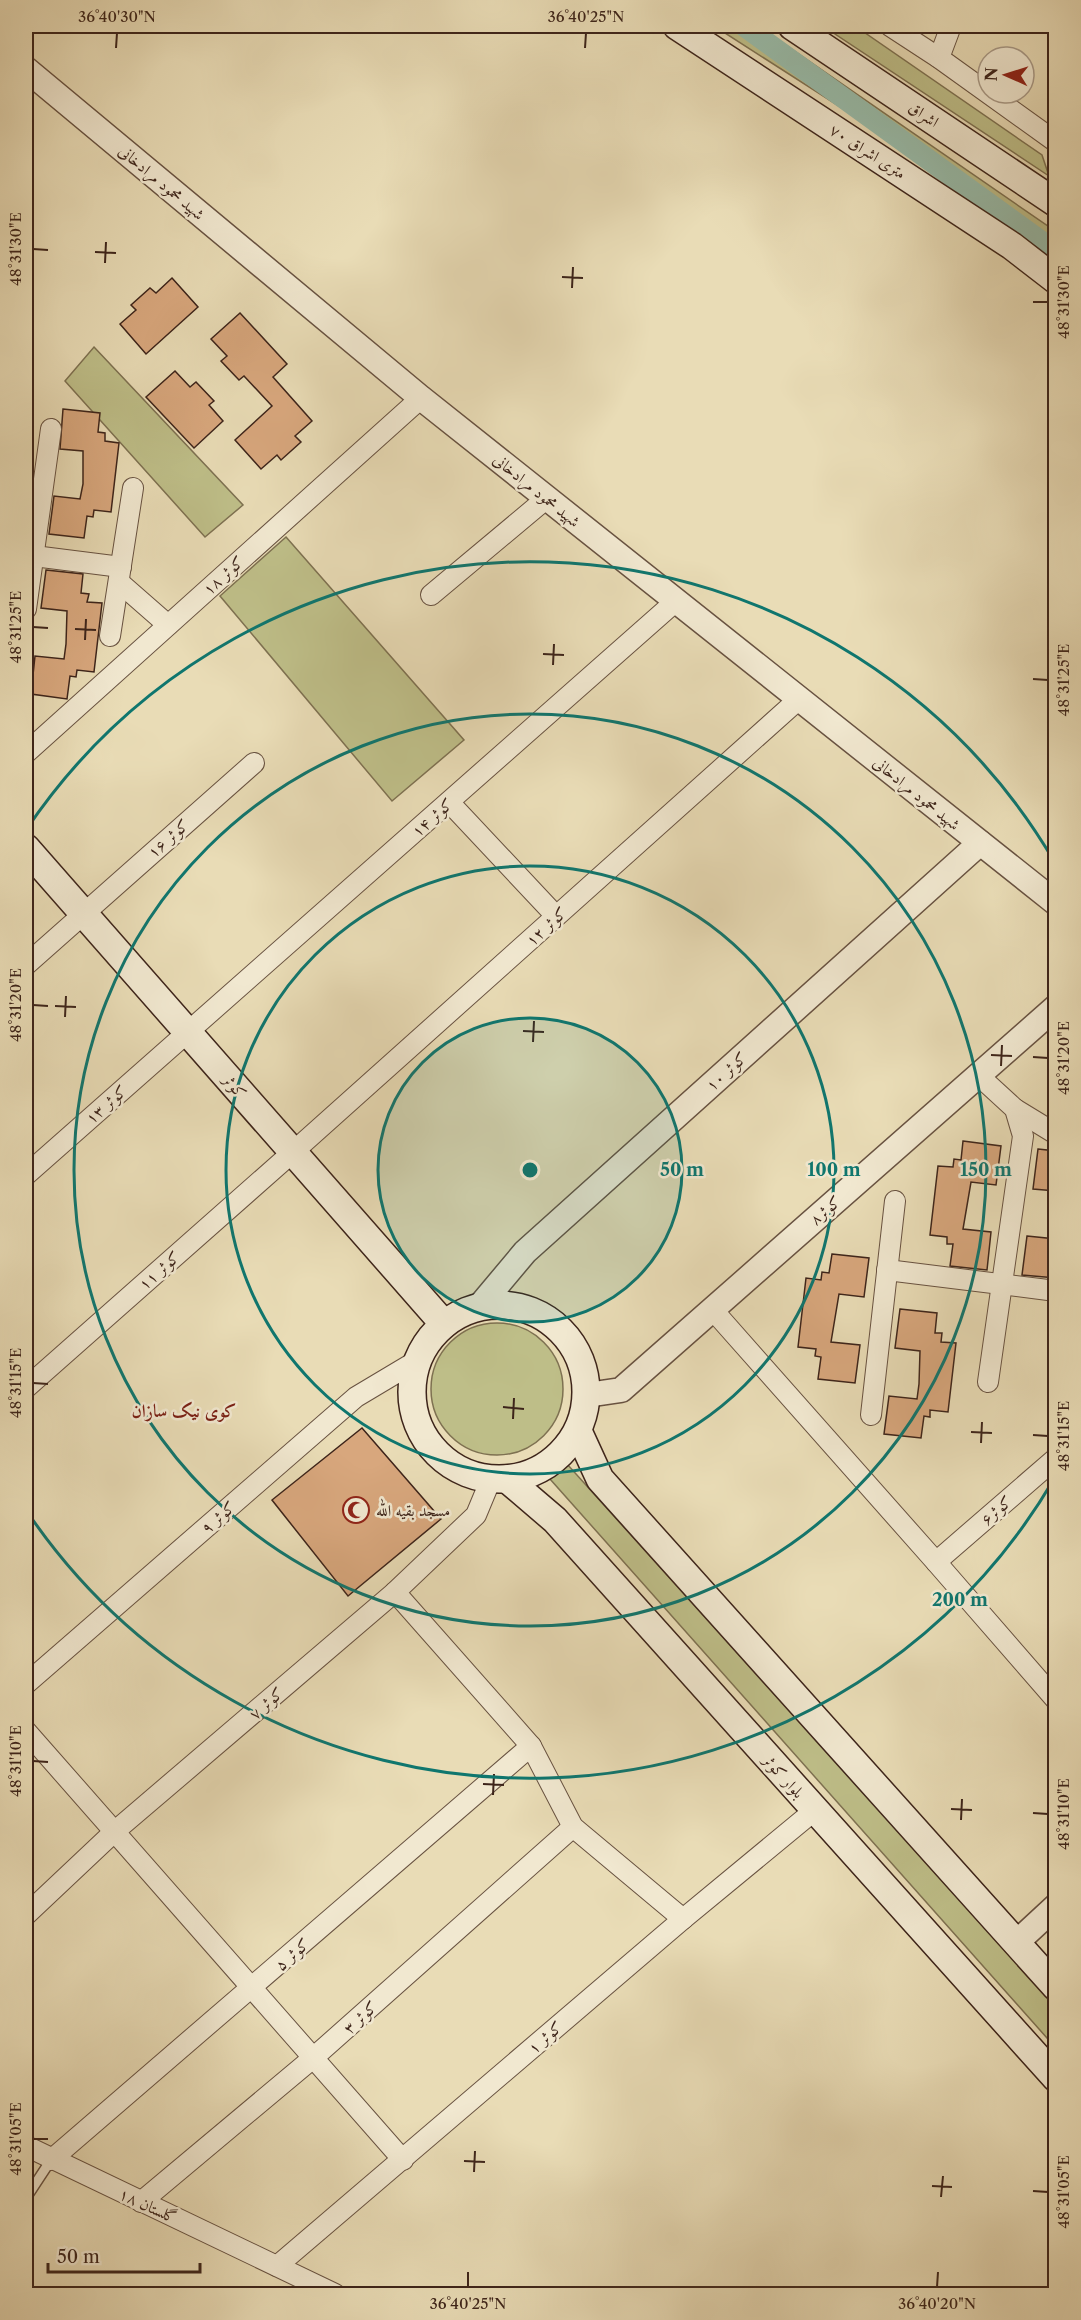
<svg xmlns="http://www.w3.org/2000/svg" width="1081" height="2320" font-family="'Libre Caslon Text',Amiri,serif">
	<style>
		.green { fill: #bebe88; stroke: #7e7151; stroke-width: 1.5 }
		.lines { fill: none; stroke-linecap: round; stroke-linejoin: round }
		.canal { stroke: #98bcaa; stroke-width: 21 }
		.building { fill: #d8a77d; stroke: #3d241a; stroke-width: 1.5 }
		.service-casing { stroke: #685241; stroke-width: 12 }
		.minor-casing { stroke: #685241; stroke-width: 22 }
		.tertiary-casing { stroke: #685241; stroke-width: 27 }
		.secondary-casing { stroke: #3d241a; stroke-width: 30 }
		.service { stroke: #f1e8d0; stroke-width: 9 }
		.minor { stroke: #f1e8d0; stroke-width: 20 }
		.tertiary { stroke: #f1e8d0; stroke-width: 24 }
		.secondary { stroke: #f1e8d0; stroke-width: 27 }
		.ticks { fill: none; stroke: #3d241a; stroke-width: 2 }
		.ring { fill: none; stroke: #0f766e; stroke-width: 3 }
		.labels { text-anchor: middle; stroke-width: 5; stroke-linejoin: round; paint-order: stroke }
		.street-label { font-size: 16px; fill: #3d241a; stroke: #f1e8d0 }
		.poi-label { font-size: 16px; fill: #3d241a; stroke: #f1e8d0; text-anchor: start }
		.neighbourhood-label { font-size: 18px; font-weight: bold; fill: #7a1f14; stroke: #f1e8d0 }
		.centre { fill: #0f766e; stroke: #f1e8d0; stroke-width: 3 }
		.ring-label { font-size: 18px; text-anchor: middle; font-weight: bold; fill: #0f766e; stroke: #f1e8d0; stroke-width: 5; stroke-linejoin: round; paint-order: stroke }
		.neatline { fill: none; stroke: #3d241a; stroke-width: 2 }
		.ticks-label { font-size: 15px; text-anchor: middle; fill: #3d241a }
	</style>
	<rect width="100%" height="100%" fill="#e9dcb6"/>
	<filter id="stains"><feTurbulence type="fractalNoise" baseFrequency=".00333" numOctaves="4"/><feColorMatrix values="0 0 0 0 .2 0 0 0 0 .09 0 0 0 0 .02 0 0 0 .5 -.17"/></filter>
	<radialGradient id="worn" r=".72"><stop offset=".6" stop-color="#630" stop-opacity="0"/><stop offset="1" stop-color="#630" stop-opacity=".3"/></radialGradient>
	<g class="green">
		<polygon points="714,26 758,26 1055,231 1055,264 1030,242 842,108"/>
		<polygon points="823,26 855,26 1042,155 1049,176"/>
		<polygon points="94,347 243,505 205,537 65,381"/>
		<polygon points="286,537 464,740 392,801 220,596"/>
		<circle cx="497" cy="1389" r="66"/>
		<polygon points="567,1464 1055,2005 1055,2047 550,1479"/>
	</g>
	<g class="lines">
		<polyline class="canal" points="744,26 1056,252"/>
	</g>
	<g class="building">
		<polygon points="172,278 198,307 146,354 120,324 136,310 131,305 150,288 156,293"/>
		<polygon points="240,313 287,364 273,377 312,421 295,436 301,442 281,460 277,455 261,469 235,440 272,406 244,376 239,380 221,361 227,356 211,339"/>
		<polygon points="175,371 190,387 196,382 214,401 209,405 223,421 194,448 146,397"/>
		<polygon points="63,409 100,413 98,432 105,433 105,441 119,443 111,512 94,510 93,517 87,516 84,538 49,534 54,496 80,499 83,484 83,451 60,449"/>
		<polygon points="46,570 83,574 81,593 89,594 87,602 102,603 94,672 77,670 76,677 70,676 67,699 31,694 35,656 64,659 66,644 67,611 41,608"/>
		<polygon points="963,1141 1001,1146 996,1185 971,1182 963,1229 991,1232 987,1270 950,1266 953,1244 947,1244 947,1237 930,1235 938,1166 953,1167 954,1159 961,1160"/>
		<polygon points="1038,1149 1056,1151 1056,1191 1033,1189"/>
		<polygon points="1027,1236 1056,1239 1056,1278 1022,1275"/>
		<polygon points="832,1254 869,1258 864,1297 839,1294 831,1342 860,1345 855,1383 818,1379 821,1357 815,1356 816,1349 798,1347 806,1278 821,1280 822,1272 829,1273"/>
		<polygon points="900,1309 937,1313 935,1333 942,1333 941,1342 956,1343 948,1412 930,1410 930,1417 924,1416 921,1438 884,1434 889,1396 917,1399 919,1384 920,1351 895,1348"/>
		<polygon points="362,1428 441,1519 348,1596 272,1500"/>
	</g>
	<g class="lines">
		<defs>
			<polyline id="service" points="26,2198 51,2160"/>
			<g id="minor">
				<polyline points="890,26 939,58 1056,142"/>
				<polyline points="939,58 951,26"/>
				<polyline points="26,555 121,567"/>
				<polyline points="120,583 168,625"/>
				<polyline points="431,595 547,498"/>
				<polyline points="26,609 51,429"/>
				<polyline points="110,636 133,488"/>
				<polyline points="26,753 421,398"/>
				<polyline points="449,802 556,916"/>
				<polyline points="26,965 254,763"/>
				<polyline points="978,1075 1015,1109 1023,1136 988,1382"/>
				<polyline points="1015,1109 1056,1134"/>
				<polyline points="26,1175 676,601"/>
				<polyline points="887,1270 1056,1291"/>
				<polyline points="712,1309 936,1562 1056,1700"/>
				<polyline points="26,1388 293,1152 799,699"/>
				<polyline points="871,1415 895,1201"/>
				<polyline points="936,1562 1056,1458"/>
				<polyline points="395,1592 531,1746 573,1827 683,1919"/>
				<polyline points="26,1684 356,1397 418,1360"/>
				<polyline points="26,1731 403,2160"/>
				<polyline points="26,1915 114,1832 395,1592 476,1515 491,1479"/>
				<polyline points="26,2146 335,2294"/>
				<polyline points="51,2160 531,1746"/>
				<polyline points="141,2202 313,2058 573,1827"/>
				<polyline points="277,2266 683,1919 815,1810"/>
			</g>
			<g id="tertiary">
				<polyline points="26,69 421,398 1056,903"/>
				<polyline points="479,1307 525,1252 980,843"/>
				<polyline points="587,1395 621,1390 1056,1007"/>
				<polyline points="1016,1943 1056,1906"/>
			</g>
			<g id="secondary">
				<polyline points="677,26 1012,246 1056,280"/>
				<polyline points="792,26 1056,203"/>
				<polyline points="26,848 444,1324"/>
				<circle cx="499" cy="1392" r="87"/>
				<polyline points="578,1431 600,1479 1056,1987"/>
				<polyline points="507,1479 555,1520 1056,2078"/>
			</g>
		</defs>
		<use href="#service" class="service-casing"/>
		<use href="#minor" class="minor-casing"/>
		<use href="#tertiary" class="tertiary-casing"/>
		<use href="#secondary" class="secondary-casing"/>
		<use href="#service" class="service"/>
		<use href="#minor" class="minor"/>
		<use href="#tertiary" class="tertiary"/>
		<use href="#secondary" class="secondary"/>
	</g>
	<path class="ticks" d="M 116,48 L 117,33M 585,48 L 586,33M 33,249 L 48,250M 95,252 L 116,253M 105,263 L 106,242M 562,277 L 583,278M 572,288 L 573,267M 1033,302 L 1048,302M 33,627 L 48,628M 75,629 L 96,630M 85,640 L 86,619M 543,654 L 564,655M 553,665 L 554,644M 1033,679 L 1048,680M 33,1005 L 48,1006M 55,1006 L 76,1007M 65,1017 L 66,996M 523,1031 L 544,1032M 533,1042 L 534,1021M 991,1055 L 1012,1056M 1033,1057 L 1048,1058M 1001,1066 L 1002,1045M 33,1383 L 48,1384M 503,1407 L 524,1409M 513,1419 L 514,1398M 971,1432 L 992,1433M 1033,1435 L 1048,1436M 981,1443 L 982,1422M 33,1761 L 48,1762M 483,1784 L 504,1785M 493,1795 L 494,1774M 951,1809 L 972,1810M 1033,1813 L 1048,1814M 961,1820 L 962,1799M 33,2139 L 48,2139M 464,2161 L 485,2162M 474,2172 L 475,2151M 932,2186 L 952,2187M 1033,2191 L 1048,2192M 941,2197 L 943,2176M 468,2287 L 468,2272M 937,2287 L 938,2272"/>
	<circle cx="530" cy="1170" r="152" fill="#0f766e" fill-opacity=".12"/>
	<g class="ring">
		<circle cx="530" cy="1170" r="152"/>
		<circle cx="530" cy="1170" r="304"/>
		<circle cx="530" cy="1170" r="456"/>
		<path d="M1054 1479A608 608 0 0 1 26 1510M26 830A608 608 0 0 1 1054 861"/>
	</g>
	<defs>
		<symbol id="mosque-ring" viewBox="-11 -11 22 22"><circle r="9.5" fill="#f1e8d0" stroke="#8f2418" stroke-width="1.5"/><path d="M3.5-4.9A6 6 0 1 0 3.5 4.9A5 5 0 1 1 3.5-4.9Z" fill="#8f2418"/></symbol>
	</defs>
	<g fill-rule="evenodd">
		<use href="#mosque-ring" x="341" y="1495" width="30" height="30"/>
	</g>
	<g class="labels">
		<g class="street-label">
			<text transform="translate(924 114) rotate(34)" y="6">اشراق</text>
			<text transform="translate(868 151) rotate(33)" y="6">۷۰ متری اشراق</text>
			<text transform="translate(162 182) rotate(40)" y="6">شهید محمود مرادخانی</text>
			<text transform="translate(537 490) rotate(39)" y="6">شهید محمود مرادخانی</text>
			<text transform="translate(223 575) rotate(-42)" y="6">کوثر ۱۸</text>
			<text transform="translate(917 793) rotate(39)" y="6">شهید محمود مرادخانی</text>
			<text transform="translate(432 817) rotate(-41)" y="6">کوثر ۱۴</text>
			<text transform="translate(168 838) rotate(-41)" y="6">کوثر ۱۶</text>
			<text transform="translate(546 926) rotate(-42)" y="6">کوثر ۱۲</text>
			<text transform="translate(726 1071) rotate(-42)" y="6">کوثر ۱۰</text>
			<text transform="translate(235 1086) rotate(49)" y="6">کوثر</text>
			<text transform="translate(106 1104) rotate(-41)" y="6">کوثر ۱۳</text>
			<text transform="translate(825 1210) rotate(-41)" y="6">کوثر۸</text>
			<text transform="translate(159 1270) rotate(-41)" y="6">کوثر ۱۱</text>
			<text transform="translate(996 1510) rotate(-41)" y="6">کوثر۶</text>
			<text transform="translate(218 1517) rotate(-41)" y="6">کوثر ۹</text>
			<text transform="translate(266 1703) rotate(-41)" y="6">کوثر ۷</text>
			<text transform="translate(784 1776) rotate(48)" y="6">بلوار کوثر</text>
			<text transform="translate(292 1954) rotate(-41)" y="6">کوثر ۵</text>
			<text transform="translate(360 2017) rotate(-42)" y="6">کوثر ۳</text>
			<text transform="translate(545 2037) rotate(-41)" y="6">کوثر ۱</text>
			<text transform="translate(148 2205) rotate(25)" y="6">گلستان ۱۸</text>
		</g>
		<g class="poi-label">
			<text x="376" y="1516">مسجد بقیه الله</text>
		</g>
		<g class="neighbourhood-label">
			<text x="184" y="1417">کوی نیک سازان</text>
		</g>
	</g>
	<circle cx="530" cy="1170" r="9" class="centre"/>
	<g class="ring-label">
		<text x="682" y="1176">50 m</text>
		<text x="834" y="1176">100 m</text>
		<text x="986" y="1176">150 m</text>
		<text x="960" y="1606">200 m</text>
	</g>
	<rect width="1081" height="2320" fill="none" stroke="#e9dcb6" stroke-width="66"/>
	<g transform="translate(1006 75) rotate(273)"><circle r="28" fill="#f1e8d0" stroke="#a99a87" stroke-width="1.5"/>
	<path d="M0-4.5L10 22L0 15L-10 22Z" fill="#8f2418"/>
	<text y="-9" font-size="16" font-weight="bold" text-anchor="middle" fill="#3d241a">N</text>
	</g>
	<path d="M48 2263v9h152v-9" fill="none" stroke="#3d241a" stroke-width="3"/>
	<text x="57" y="2263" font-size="18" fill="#3d241a" stroke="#f1e8d0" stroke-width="4.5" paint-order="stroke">50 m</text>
	<rect x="33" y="33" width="1015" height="2254" class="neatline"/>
	<g class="ticks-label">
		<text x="117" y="22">36°40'30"N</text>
		<text x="586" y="22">36°40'25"N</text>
		<text transform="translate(16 249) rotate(-90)" y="5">48°31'30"E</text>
		<text transform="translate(1064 302) rotate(-90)" y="5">48°31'30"E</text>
		<text transform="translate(16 627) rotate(-90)" y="5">48°31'25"E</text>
		<text transform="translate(1064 680) rotate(-90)" y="5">48°31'25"E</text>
		<text transform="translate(16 1005) rotate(-90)" y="5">48°31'20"E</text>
		<text transform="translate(1064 1058) rotate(-90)" y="5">48°31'20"E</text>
		<text transform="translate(16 1383) rotate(-90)" y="5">48°31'15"E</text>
		<text transform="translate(1064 1436) rotate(-90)" y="5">48°31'15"E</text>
		<text transform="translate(16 1761) rotate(-90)" y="5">48°31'10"E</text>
		<text transform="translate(1064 1814) rotate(-90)" y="5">48°31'10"E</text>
		<text transform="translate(16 2139) rotate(-90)" y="5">48°31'05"E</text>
		<text transform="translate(1064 2192) rotate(-90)" y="5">48°31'05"E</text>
		<text x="468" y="2309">36°40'25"N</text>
		<text x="937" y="2309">36°40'20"N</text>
	</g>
	<rect width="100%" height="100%" filter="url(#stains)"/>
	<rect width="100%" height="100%" fill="url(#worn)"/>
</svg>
